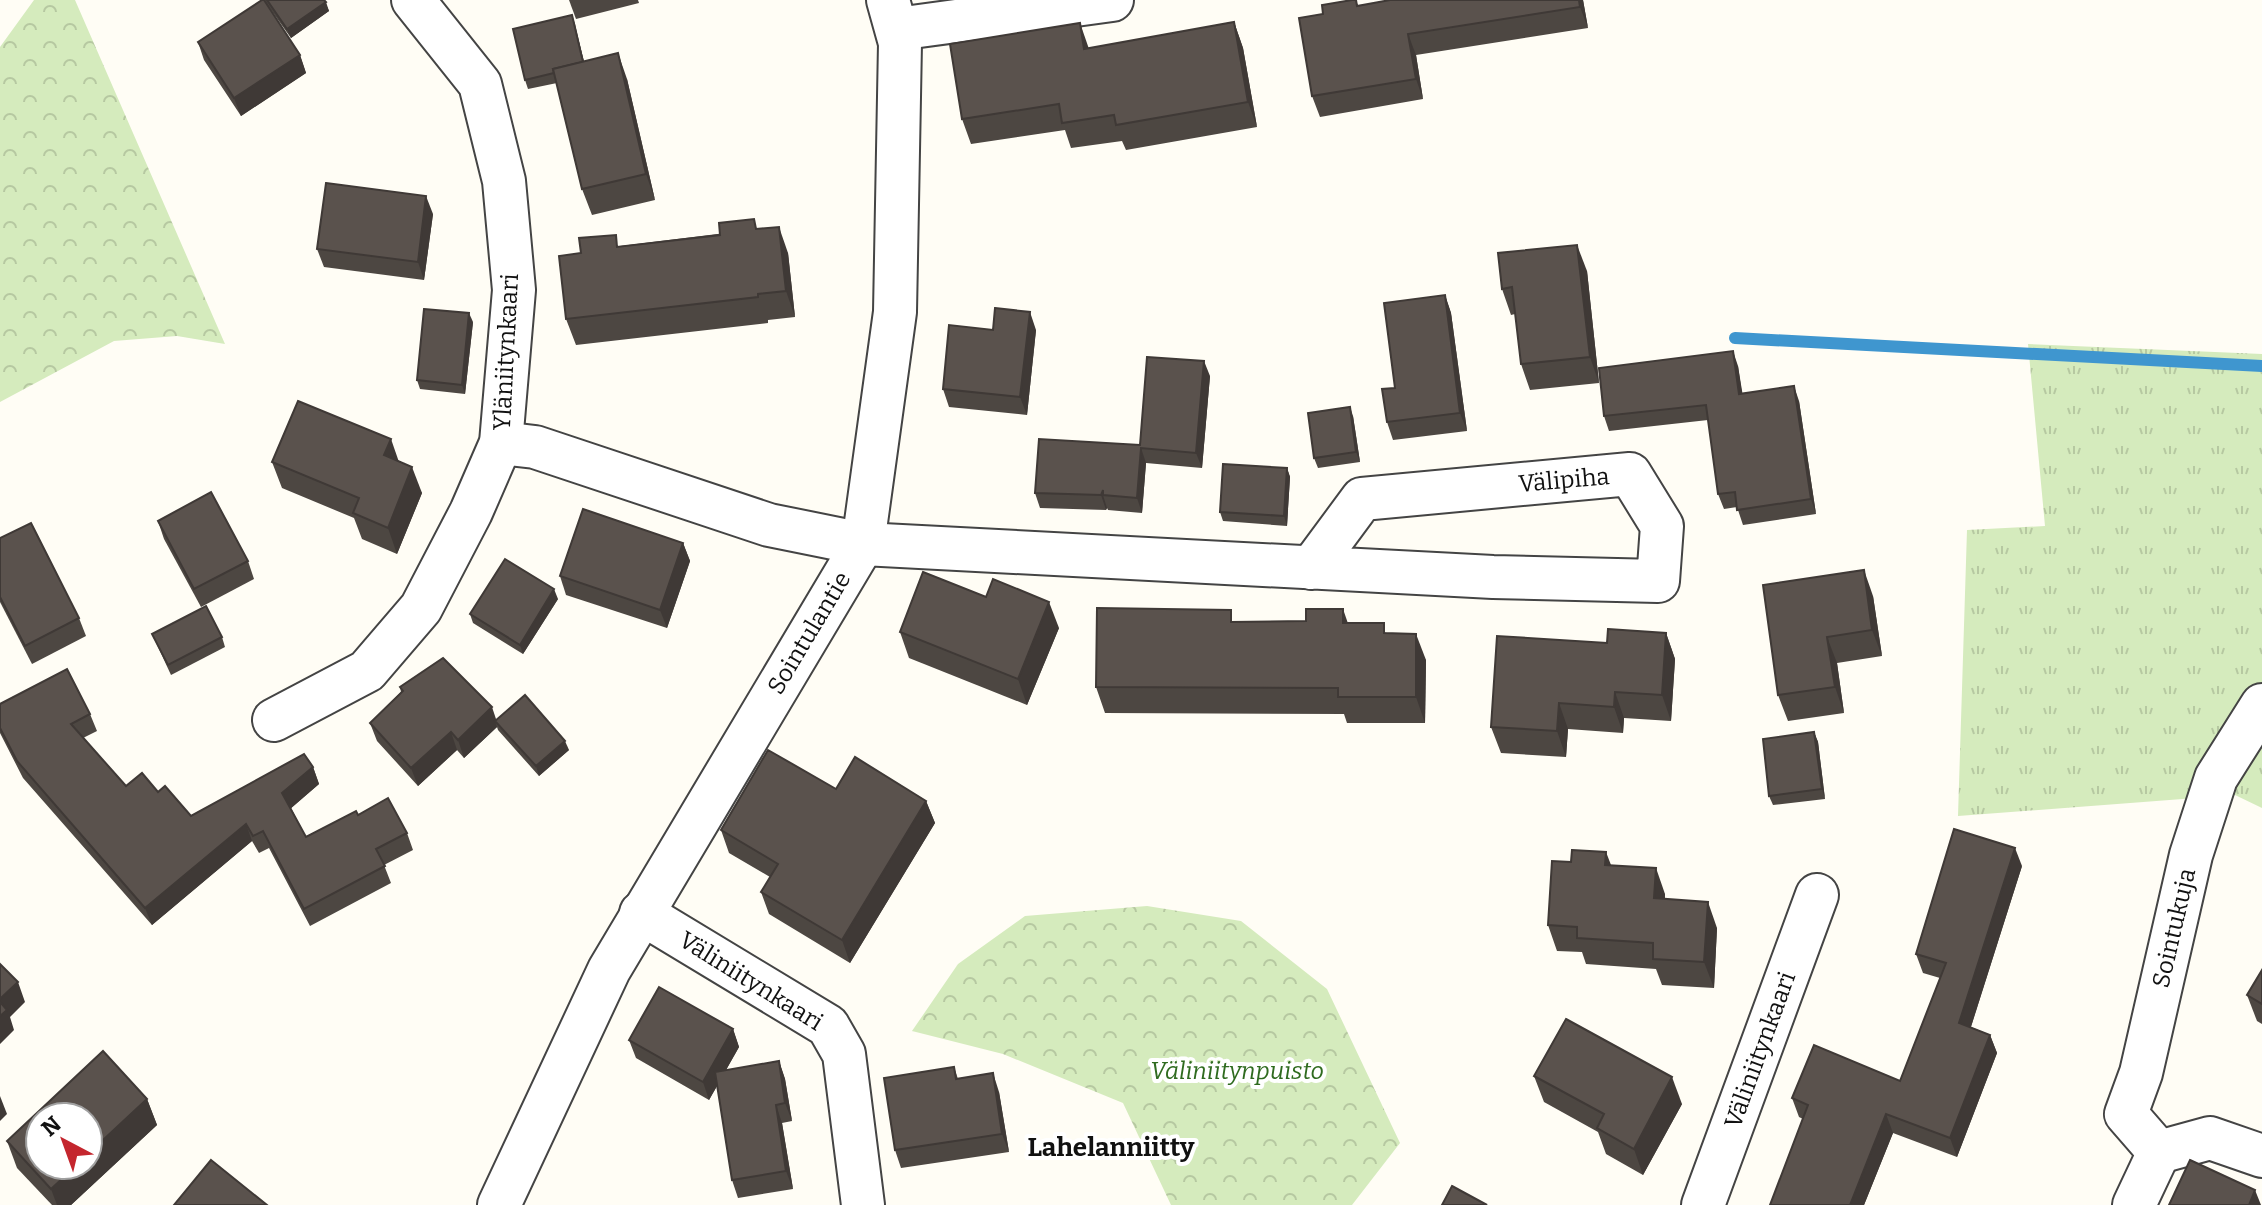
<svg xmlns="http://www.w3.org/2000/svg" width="2262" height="1205" font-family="Bitter,serif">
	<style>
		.grass { fill: url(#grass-tufts) }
		.park { fill: url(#park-crowns) }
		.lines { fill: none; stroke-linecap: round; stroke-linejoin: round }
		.stream { stroke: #3f96cf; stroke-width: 12 }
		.minor-casing { stroke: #444; stroke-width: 46 }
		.minor { stroke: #fff; stroke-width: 42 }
		.wall { fill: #4d4742 }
		.shaded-wall { fill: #3f3936 }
		.building { fill: #5a524d; stroke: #3f3936; stroke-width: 2 }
		.labels { text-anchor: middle; stroke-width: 8; stroke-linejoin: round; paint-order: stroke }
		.street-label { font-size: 24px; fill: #111; stroke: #fff }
		.park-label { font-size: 24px; font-style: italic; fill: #2f6b1f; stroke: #fff }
		.neighbourhood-label { font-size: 26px; font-weight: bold; fill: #111; stroke: #fff }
	</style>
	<defs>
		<pattern id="grass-tufts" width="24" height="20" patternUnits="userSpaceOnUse" patternTransform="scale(2)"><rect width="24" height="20" fill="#d5ebbd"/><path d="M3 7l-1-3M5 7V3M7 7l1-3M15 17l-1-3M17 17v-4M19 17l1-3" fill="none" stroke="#b6c8a1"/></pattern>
		<pattern id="park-crowns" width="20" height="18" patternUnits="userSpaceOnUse" patternTransform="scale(2)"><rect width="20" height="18" fill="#d5ebbd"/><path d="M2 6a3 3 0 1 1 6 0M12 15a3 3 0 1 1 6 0" fill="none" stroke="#b6c8a1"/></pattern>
	</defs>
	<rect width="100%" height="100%" fill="#fffdf5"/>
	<polygon class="grass" points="2028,344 2262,354 2262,808 2235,795 1958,816 1967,530 2045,526"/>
	<g class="park">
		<polygon points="34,0 75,0 225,344 177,336 114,341 0,402 0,47"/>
		<polygon points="1147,906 1241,921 1327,989 1400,1143 1352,1205 1171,1205 1123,1103 1003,1054 912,1031 958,964 1025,916"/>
	</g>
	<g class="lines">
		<polyline class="stream" points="1735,338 2262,366"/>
		<defs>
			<g id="minor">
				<polyline points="897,29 1112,0"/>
				<polyline points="501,443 535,447 769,525 863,544 1493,577 1658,581 1662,526 1630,474 1362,499 1311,568"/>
				<polyline points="274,720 367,671 421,608 471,512 501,443 514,290 504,181 480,84 413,0"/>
				<polyline points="641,913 828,1026 844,1054 863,1205"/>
				<polyline points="2159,1152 2126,1114 2141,1073 2191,855 2216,778 2262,705"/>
				<polyline points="2159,1152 2210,1138 2262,1156"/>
				<polyline points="499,1205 609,970 863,544 895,312 900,43 888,0"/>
				<polyline points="1703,1205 1817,895"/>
				<polyline points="2134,1205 2159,1152"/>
			</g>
		</defs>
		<use href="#minor" class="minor-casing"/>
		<use href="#minor" class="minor"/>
	</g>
	<g class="wall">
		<polygon points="262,0 324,0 329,11 291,38 266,3 300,55 306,73 241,116 204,60 198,42"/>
		<polygon points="569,0 638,0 639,3 576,19"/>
		<polygon points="1356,0 1358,6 1390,0 1583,0 1588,28 1416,55 1423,99 1320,117 1312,96 1323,14"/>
		<polygon points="572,15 584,61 627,79 655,200 592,215 582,189 557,83 528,89 525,80"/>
		<polygon points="1234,22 1243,48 1257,127 1126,150 1122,141 1071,148 1065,130 971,144 962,119 1089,48"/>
		<polygon points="433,214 424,280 324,267 317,249"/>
		<polygon points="758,229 788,253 795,317 768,320 768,323 576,345 566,319 620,246"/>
		<polygon points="1587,271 1599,383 1530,390 1521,364 1515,314 1511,315 1502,289"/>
		<polygon points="1445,295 1451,313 1467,431 1393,440 1387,422 1395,388"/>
		<polygon points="473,322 465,394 420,389 417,380"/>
		<polygon points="993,330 1036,330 1027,415 949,407 943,389"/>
		<polygon points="1738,366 1742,394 1799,401 1816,514 1743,525 1737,507 1724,509 1718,494 1708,420 1609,431 1604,416"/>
		<polygon points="1210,376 1202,468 1146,463 1142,513 1108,510 1107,508 1106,510 1040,508 1035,493 1140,445"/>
		<polygon points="1353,416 1360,462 1318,468 1314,458"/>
		<polygon points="399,461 422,493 397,554 362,539 354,518 282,488 272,462"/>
		<polygon points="1287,468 1290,477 1287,526 1223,521 1220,512"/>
		<polygon points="158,521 248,561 254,579 201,607 164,539"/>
		<polygon points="0,538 79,618 86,636 32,664 0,602"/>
		<polygon points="683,543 690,561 667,628 566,595 560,576"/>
		<polygon points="1763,585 1873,596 1882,656 1837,663 1844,713 1788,721 1778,695"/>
		<polygon points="558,599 523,654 473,623 470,614"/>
		<polygon points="1236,622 1348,623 1387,633 1426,660 1425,723 1347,723 1344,714 1105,713 1096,687"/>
		<polygon points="1059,628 1027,705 909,658 900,632"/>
		<polygon points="1666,633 1675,659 1671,721 1624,718 1623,733 1568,729 1566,757 1501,753 1491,727 1607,643"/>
		<polygon points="152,634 222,637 225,647 171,675"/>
		<polygon points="400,687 496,720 569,750 539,776 498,730 497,727 464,758 457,750 418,786 377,741 370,723 401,692"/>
		<polygon points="0,704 90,714 97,731 83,738 126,786 158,792 191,816 313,767 319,784 291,808 306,837 358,815 407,833 413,850 384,865 391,883 310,926 269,848 259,853 252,841 152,925 23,778 0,733"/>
		<polygon points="1814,732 1818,742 1825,799 1773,805 1769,796"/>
		<polygon points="836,789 926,801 935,823 850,963 769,914 761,892 770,877 729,853 721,830"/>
		<polygon points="1611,865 1665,894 1665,899 1717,928 1714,988 1662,985 1656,969 1586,964 1582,952 1557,951 1548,925"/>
		<polygon points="2022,866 1971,1027 1990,1035 1997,1053 1957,1157 1893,1133 1864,1205 1770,1205 1803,1119 1799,1117 1792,1098 1900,1081 1940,978 1923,973 1916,954"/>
		<polygon points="2262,970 2262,1024 2257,1021 2247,995"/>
		<polygon points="733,1029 739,1047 726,1070 779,1061 785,1079 792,1121 782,1123 793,1189 738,1198 732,1180 717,1086 709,1100 636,1058 629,1040"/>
		<polygon points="954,1067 958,1079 999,1092 1009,1152 901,1168 895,1150"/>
		<polygon points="1534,1076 1682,1104 1643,1175 1606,1154 1598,1132 1544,1102"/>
		<polygon points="147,1099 157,1125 71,1205 52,1205 17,1168 7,1141"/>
	</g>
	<g class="shaded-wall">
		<polygon points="1579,0 1583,0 1588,28 1580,7"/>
		<polygon points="326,2 329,11 291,38 287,29"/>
		<polygon points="572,15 575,24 587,76 584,66"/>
		<polygon points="1234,22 1243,48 1257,127 1248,102"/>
		<polygon points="1080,23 1089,49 1084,49"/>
		<polygon points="1408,34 1416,55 1423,99 1416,79"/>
		<polygon points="618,53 627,79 655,200 646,174"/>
		<polygon points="300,55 306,73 241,116 234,98"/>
		<polygon points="426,196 433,214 424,280 418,262"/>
		<polygon points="779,227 788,253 795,317 786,291"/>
		<polygon points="1577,245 1587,271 1599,383 1590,357"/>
		<polygon points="1445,295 1451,313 1467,431 1460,413"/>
		<polygon points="1030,312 1036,330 1027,415 1020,397"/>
		<polygon points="469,313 473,322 465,394 462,385"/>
		<polygon points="1733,351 1738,366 1745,409 1739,394"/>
		<polygon points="1204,361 1210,376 1202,468 1196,453"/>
		<polygon points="1794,386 1799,401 1816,514 1811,499"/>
		<polygon points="1350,407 1353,416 1360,462 1356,452"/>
		<polygon points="391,439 400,465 384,455"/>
		<polygon points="1141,448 1146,463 1142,513 1137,498"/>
		<polygon points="412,467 422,493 397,554 388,528"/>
		<polygon points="1287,468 1290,477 1287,526 1284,516"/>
		<polygon points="1103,490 1103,495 1107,508 1106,510 1101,495"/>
		<polygon points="683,543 690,561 667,628 660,610"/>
		<polygon points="1864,570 1873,596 1882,656 1872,630"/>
		<polygon points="554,589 558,599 523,654 520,645"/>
		<polygon points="1049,602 1059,628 1027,705 1018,679"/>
		<polygon points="1343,609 1352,635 1343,623"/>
		<polygon points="1666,633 1675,659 1671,721 1662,695"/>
		<polygon points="1416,634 1426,660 1425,723 1416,697"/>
		<polygon points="1827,637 1837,663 1844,713 1835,687"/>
		<polygon points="1615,692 1624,718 1623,733 1614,707"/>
		<polygon points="1559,703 1568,729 1566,757 1557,731"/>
		<polygon points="492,707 498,725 495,721 497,727 464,758 458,740"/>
		<polygon points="451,732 457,750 418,786 411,768"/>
		<polygon points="1814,732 1818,742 1825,799 1822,789"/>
		<polygon points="565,741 569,750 539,776 536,766"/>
		<polygon points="313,767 319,784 289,810 282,793"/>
		<polygon points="926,801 935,823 850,963 842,940"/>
		<polygon points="246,824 252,841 152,925 145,908"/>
		<polygon points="2015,848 2022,866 1966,1042 1959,1023"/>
		<polygon points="1606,852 1616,878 1605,865"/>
		<polygon points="1656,868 1665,894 1663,924 1654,898"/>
		<polygon points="1708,902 1717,928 1714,988 1704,962"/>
		<polygon points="18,982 25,1002 10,1017 14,1030 0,1044 0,999"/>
		<polygon points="733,1029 739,1047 709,1100 703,1082"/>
		<polygon points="1990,1035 1997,1053 1957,1157 1950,1138"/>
		<polygon points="779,1061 785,1079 792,1121 785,1103"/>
		<polygon points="993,1073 999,1092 1009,1152 1002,1134"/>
		<polygon points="1672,1077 1682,1104 1643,1175 1634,1149"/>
		<polygon points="0,1096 7,1114 0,1121"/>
		<polygon points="147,1099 157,1125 71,1205 57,1205 51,1189 77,1165 88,1165 88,1154"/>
		<polygon points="776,1105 782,1123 793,1189 786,1171"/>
		<polygon points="1886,1114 1893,1133 1864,1205 1850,1205"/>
		<polygon points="2255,1190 2261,1205 2249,1205"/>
	</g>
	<g class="building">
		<polygon points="262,0 264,0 300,55 234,98 198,42"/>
		<polygon points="267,0 324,0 326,2 287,29"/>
		<polygon points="1352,0 1356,0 1357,6 1390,0 1579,0 1580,7 1408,34 1416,79 1312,96 1299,18 1323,14 1322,5"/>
		<polygon points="572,15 583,62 553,69 554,73 525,80 513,29"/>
		<polygon points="1234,22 1248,102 1116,125 1114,115 1062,123 1059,104 962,119 950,44 1080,23 1084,49"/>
		<polygon points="618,53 646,174 582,189 553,69"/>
		<polygon points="326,183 426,196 418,262 317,249"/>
		<polygon points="754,219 756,229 779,227 786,291 758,294 758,297 566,319 559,256 581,253 579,238 616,235 617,247 720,235 719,223"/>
		<polygon points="1577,245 1590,357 1521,364 1512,287 1502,289 1498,253"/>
		<polygon points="1445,295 1460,413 1387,422 1382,389 1395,388 1384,303"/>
		<polygon points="995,308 1030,312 1020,397 943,389 949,325 993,330"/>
		<polygon points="424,309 469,313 462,385 417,380"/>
		<polygon points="1733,351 1739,394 1794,386 1811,499 1737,510 1735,492 1718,494 1706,405 1604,416 1599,368"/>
		<polygon points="1147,357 1204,361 1196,453 1141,448 1137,498 1103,495 1103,490 1101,495 1035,493 1039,439 1140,445"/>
		<polygon points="298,401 391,439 384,455 412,467 388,528 353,513 359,498 272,462"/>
		<polygon points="1350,407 1356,452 1314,458 1308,413"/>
		<polygon points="1223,464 1287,468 1284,516 1220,512"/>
		<polygon points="211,492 248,561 194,589 158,521"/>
		<polygon points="583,509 683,543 660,610 560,576"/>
		<polygon points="31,523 79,618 25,646 0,597 0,538"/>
		<polygon points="505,559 554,589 520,645 470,614"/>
		<polygon points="1864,570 1872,630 1827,637 1835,687 1778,695 1763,585"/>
		<polygon points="923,572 986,597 993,579 1049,602 1018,679 900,632"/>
		<polygon points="206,606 222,637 168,665 152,634"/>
		<polygon points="1097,608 1231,610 1231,622 1306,621 1306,609 1343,609 1343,623 1384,623 1384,633 1416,634 1416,697 1338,697 1338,688 1096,687"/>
		<polygon points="1608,629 1666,633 1662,695 1615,692 1614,707 1559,703 1557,731 1491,727 1497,636 1607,643"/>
		<polygon points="443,658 492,707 458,740 451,732 411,768 370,723 403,691 400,687"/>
		<polygon points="67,669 90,714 71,724 126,786 142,773 158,792 165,786 191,816 304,754 313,767 282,793 306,837 356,811 358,815 388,798 407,833 376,849 385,866 304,909 263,831 253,836 246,824 145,908 17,761 0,728 0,704"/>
		<polygon points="525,695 565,741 536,766 495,721"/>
		<polygon points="1814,732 1822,789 1769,796 1763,739"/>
		<polygon points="768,750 836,789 855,757 926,801 842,940 761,892 778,864 721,830"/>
		<polygon points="1954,829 2015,848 1959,1023 1990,1035 1950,1138 1886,1114 1850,1205 1770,1205 1808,1105 1792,1098 1814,1045 1900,1081 1946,963 1916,954"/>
		<polygon points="1572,850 1606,852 1605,865 1656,868 1654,898 1708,902 1704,962 1653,959 1653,943 1577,938 1577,927 1548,925 1552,861 1571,862"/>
		<polygon points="0,964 18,982 0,999"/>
		<polygon points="2262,970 2262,1004 2247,995"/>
		<polygon points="659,987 733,1029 703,1082 629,1040"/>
		<polygon points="0,1002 7,1010 0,1016"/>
		<polygon points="1566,1019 1672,1077 1634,1149 1597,1128 1604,1114 1534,1076"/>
		<polygon points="103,1051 147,1099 88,1154 88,1117 40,1117 40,1165 77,1165 51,1189 7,1141"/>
		<polygon points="779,1061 785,1103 776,1105 786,1171 732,1180 715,1072"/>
		<polygon points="954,1067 956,1079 993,1073 1002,1134 895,1150 884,1078"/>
		<polygon points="211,1160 267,1205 174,1205"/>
		<polygon points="2190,1160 2255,1190 2249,1205 2169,1205"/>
		<polygon points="1452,1186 1487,1205 1442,1205"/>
	</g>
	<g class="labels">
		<g class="street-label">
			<text transform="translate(506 352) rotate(-87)" y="8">Yläniitynkaari</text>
			<text transform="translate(1564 480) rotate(-5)" y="8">Välipiha</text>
			<text transform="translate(809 633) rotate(-59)" y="8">Sointulantie</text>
			<text transform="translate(2174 928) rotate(-77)" y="8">Sointukuja</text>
			<text transform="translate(751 981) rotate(32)" y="8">Väliniitynkaari</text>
			<text transform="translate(1760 1050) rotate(-70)" y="8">Väliniitynkaari</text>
		</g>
		<g class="park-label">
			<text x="1237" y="1079">Väliniitynpuisto</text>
		</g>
		<g class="neighbourhood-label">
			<text x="1111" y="1156">Lahelanniitty</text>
		</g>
	</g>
	<g transform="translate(64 1141) rotate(319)"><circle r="38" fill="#ffffff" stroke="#a0a0a0" stroke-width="2"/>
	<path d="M0-6L14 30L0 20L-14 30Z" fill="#c4262e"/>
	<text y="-12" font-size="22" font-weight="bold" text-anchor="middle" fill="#111111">N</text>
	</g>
</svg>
